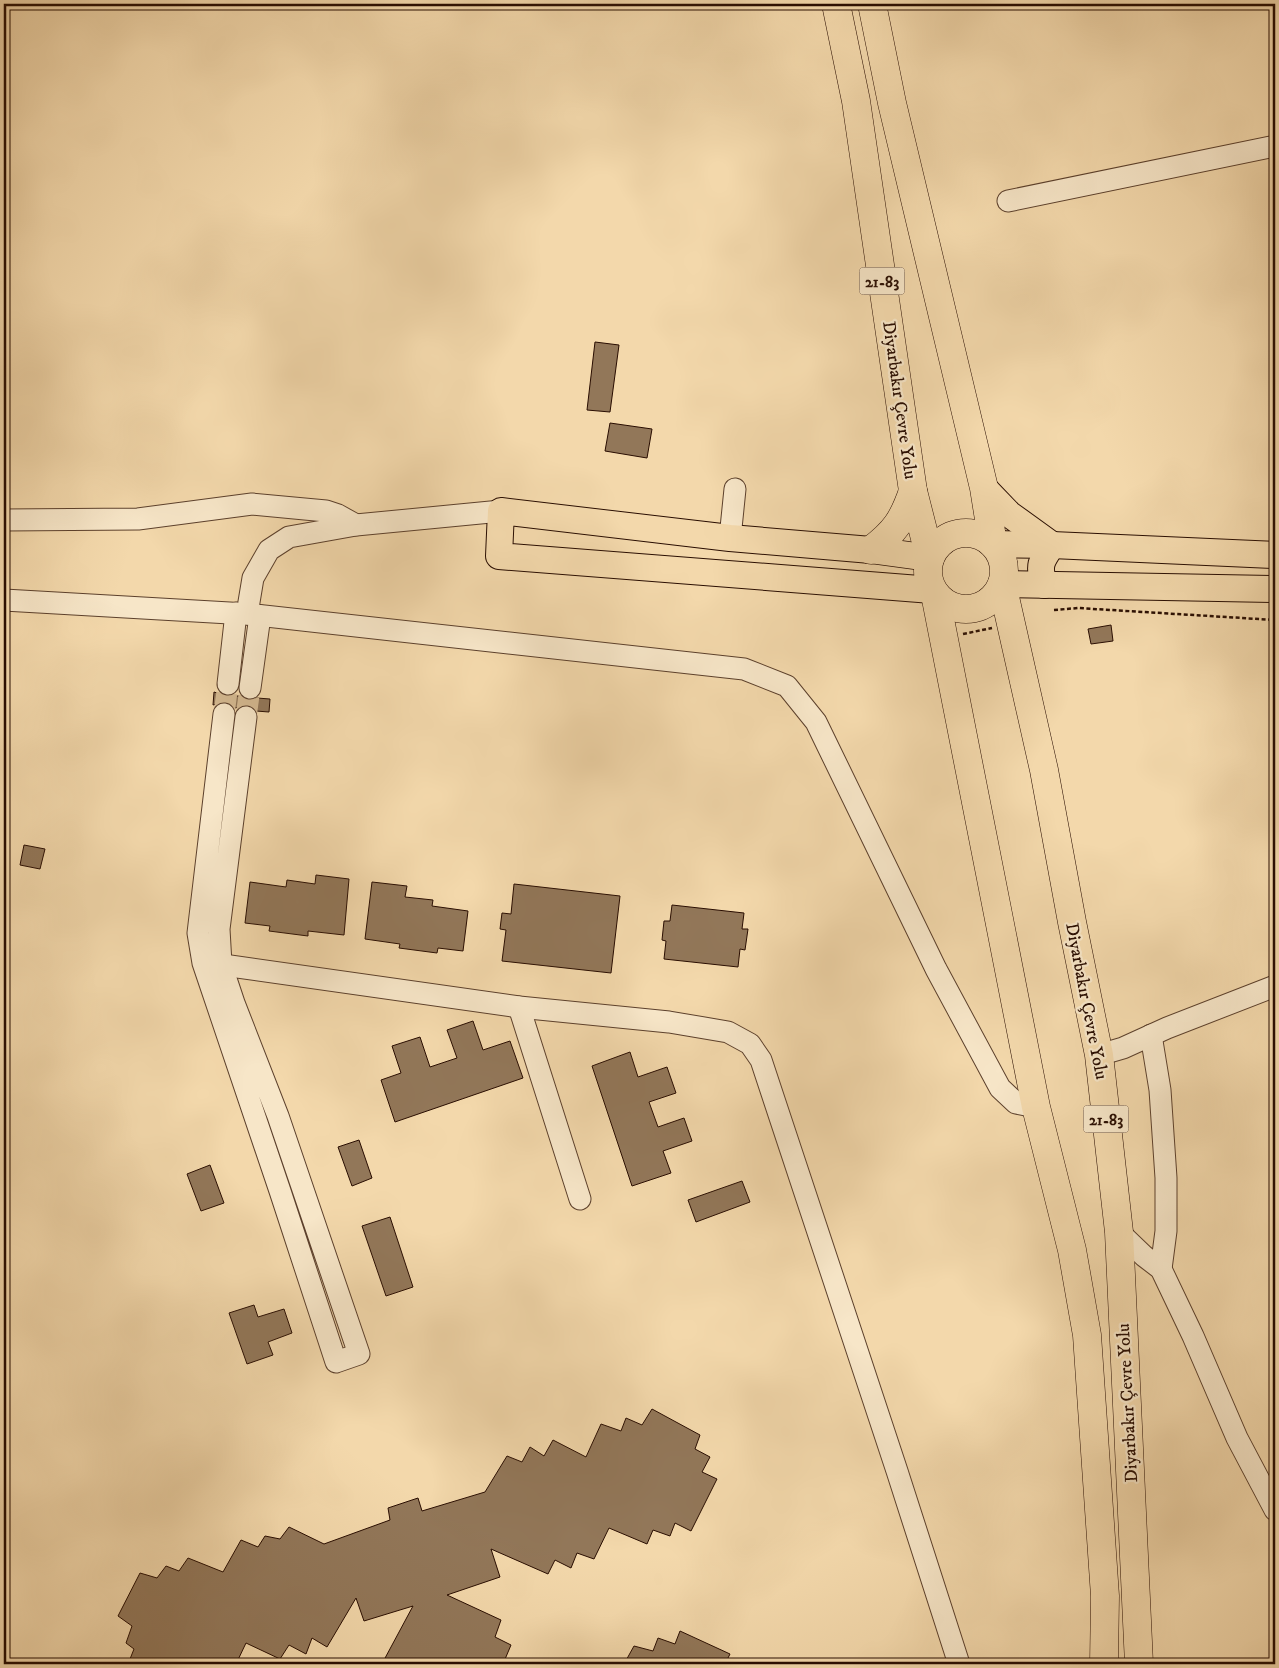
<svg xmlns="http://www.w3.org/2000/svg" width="1279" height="1668" font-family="'IM FELL DW Pica',serif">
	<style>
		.building { fill: #927759; stroke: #290d01 }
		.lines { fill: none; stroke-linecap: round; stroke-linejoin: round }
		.minor-tunnel { stroke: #d5ba92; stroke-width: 21; stroke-dasharray: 21 11; stroke-linecap: butt }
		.minor-casing { stroke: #5c402c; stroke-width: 23 }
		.major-casing { stroke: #290d01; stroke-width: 28 }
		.highway-casing { stroke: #290d01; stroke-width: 29 }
		.path { stroke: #290d01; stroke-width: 2.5; stroke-dasharray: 4 2.5; stroke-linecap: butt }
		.minor { stroke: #f7e6c8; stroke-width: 21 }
		.major { stroke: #f3d8ab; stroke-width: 26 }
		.highway { stroke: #f3d8ab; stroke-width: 28 }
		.labels { text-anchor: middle; stroke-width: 4.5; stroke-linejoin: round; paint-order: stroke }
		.shield { fill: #f7e6c8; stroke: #674e3d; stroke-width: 1 }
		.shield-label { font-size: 16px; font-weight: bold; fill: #290d01 }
		.street-label { font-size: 18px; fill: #290d01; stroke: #f7e6c8 }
	</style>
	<rect width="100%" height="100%" fill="#f3d8ab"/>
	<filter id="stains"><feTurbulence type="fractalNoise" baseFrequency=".004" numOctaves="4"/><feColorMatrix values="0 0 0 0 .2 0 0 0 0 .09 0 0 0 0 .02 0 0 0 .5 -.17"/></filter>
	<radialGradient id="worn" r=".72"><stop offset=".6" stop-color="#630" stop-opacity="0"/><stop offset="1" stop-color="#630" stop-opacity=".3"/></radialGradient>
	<g class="building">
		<polygon points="595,342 619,345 610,412 587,410"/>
		<polygon points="610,423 652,429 647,458 605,451"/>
		<polygon points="1111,625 1113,641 1091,644 1088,629"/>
		<polygon points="214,692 226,696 240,696 249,700 257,698 270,699 269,712 256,711 253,707 247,705 235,708 231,704 225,702 213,705"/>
		<polygon points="24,845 45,849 40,869 20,865"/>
		<polygon points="316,875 349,879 344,935 308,931 308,936 269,931 270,926 245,923 250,882 286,887 287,880 315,884"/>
		<polygon points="372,882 407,886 405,897 433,900 432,906 468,911 463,951 438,948 437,953 399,948 400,944 365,939"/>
		<polygon points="514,884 620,896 611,973 502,961 506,930 500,929 502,913 511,914"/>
		<polygon points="672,905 744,913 742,929 748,929 745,950 740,949 738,967 664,959 666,941 662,940 664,921 670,921"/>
		<polygon points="473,1021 483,1050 510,1041 523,1078 395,1122 381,1080 401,1073 392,1046 420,1037 430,1067 457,1058 447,1030"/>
		<polygon points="630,1052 638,1077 667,1067 676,1093 649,1102 658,1127 684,1118 692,1141 663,1151 671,1173 632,1186 592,1066"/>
		<polygon points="359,1140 372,1178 352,1186 338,1147"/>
		<polygon points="210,1165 224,1203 201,1211 187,1174"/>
		<polygon points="742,1181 750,1202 696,1222 688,1200"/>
		<polygon points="390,1217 413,1287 386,1296 362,1226"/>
		<polygon points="254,1305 258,1317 284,1309 292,1333 268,1342 273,1355 247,1364 229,1313"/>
		<polygon points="652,1409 700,1435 695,1449 710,1457 702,1472 717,1479 691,1531 675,1523 670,1536 653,1530 647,1544 609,1528 594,1559 577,1553 571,1568 555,1560 548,1574 491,1549 500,1577 447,1595 501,1620 495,1637 511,1645 503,1664 391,1664 384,1660 413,1606 364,1621 356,1598 327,1647 312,1638 306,1654 289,1645 280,1659 246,1643 236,1664 128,1664 134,1649 126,1643 132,1626 118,1616 140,1573 157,1578 166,1566 179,1571 188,1558 223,1572 241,1540 258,1547 265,1536 280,1539 289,1527 324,1544 390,1520 388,1508 418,1498 422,1511 485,1492 507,1456 522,1462 530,1447 544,1456 553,1440 586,1457 601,1424 621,1431 626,1418 642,1425"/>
		<polygon points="680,1631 730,1654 725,1664 624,1664 634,1646 653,1651 658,1638 675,1644"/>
	</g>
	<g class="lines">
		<g class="minor-tunnel">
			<polyline points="224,714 228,684"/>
			<polyline points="246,717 250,688"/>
		</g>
		<defs>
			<g id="minor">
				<polyline points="1008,201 1275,146"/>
				<polyline points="4,520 138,519 252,504 326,511 338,515 356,525"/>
				<polyline points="730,538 735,489"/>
				<polyline points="4,600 247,614 744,669 787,686 816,722 936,969 1000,1088 1016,1103 1036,1107"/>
				<polyline points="247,614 253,578 269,550 289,537 356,525 501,511"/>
				<polyline points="228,684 236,613"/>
				<polyline points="250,688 260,616"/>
				<polyline points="224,714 198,933 203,963 280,1191 336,1362 359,1354 278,1116 234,1003 221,964 219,929 246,717"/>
				<polyline points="209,963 519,1007 669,1022 728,1032 750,1044 761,1060 897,1471 959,1664"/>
				<polyline points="519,1007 580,1199"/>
				<polyline points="1151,1035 1160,1090 1166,1178 1166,1231 1161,1269"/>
				<polyline points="1099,1055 1123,1048 1167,1028 1275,986"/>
				<polyline points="1119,1232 1144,1256 1161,1269 1193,1336 1237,1438 1275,1510"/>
			</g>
			<g id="major">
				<path d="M 984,488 L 1009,514 L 1052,545 C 1041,561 1038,565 1044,585"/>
				<polyline points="993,544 1052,545 1275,555"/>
				<polyline points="930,558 871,550 730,538 501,511 499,556 932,590"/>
				<polyline points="1002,584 1275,589"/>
			</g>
			<g id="highway">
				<polyline points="836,4 856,101 913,491 930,558"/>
				<polyline points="872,4 892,103 984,488 993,544"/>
				<circle cx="966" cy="571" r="38"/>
				<path d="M 871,550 C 895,532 903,520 913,491"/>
				<polyline points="1002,584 1044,770 1072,922 1099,1055 1119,1232 1139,1664"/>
				<polyline points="935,594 1036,1107 1072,1250 1087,1335 1105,1596 1104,1664"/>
			</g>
		</defs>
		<use href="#minor" class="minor-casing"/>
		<use href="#major" class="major-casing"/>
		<use href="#highway" class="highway-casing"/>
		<g class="path">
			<polyline points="1054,610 1078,608 1275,620"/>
			<polyline points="963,634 992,628"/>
		</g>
		<use href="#minor" class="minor"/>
		<use href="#major" class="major"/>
		<use href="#highway" class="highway"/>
	</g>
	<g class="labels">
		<g class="shield">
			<rect x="859.5" y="267.5" width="45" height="27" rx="4"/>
			<rect x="1083.5" y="1105.5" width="45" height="27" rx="4"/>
		</g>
		<g class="shield-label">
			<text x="882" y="287">21-83</text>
			<text x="1106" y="1125">21-83</text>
		</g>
		<g class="street-label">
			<text transform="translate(900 400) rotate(82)" y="6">Diyarbakır Çevre Yolu</text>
			<text transform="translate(1087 1001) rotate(79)" y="6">Diyarbakır Çevre Yolu</text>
			<text transform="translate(1127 1403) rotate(-93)" y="6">Diyarbakır Çevre Yolu</text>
		</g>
	</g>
	<rect width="1279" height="1668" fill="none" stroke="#f3d8ab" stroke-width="20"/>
	<rect x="5" y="5" width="1269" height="1658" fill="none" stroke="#290d01" stroke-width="2.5"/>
	<rect x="10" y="10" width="1259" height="1648" fill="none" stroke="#290d01"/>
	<rect width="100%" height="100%" filter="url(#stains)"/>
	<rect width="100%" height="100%" fill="url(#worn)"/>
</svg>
